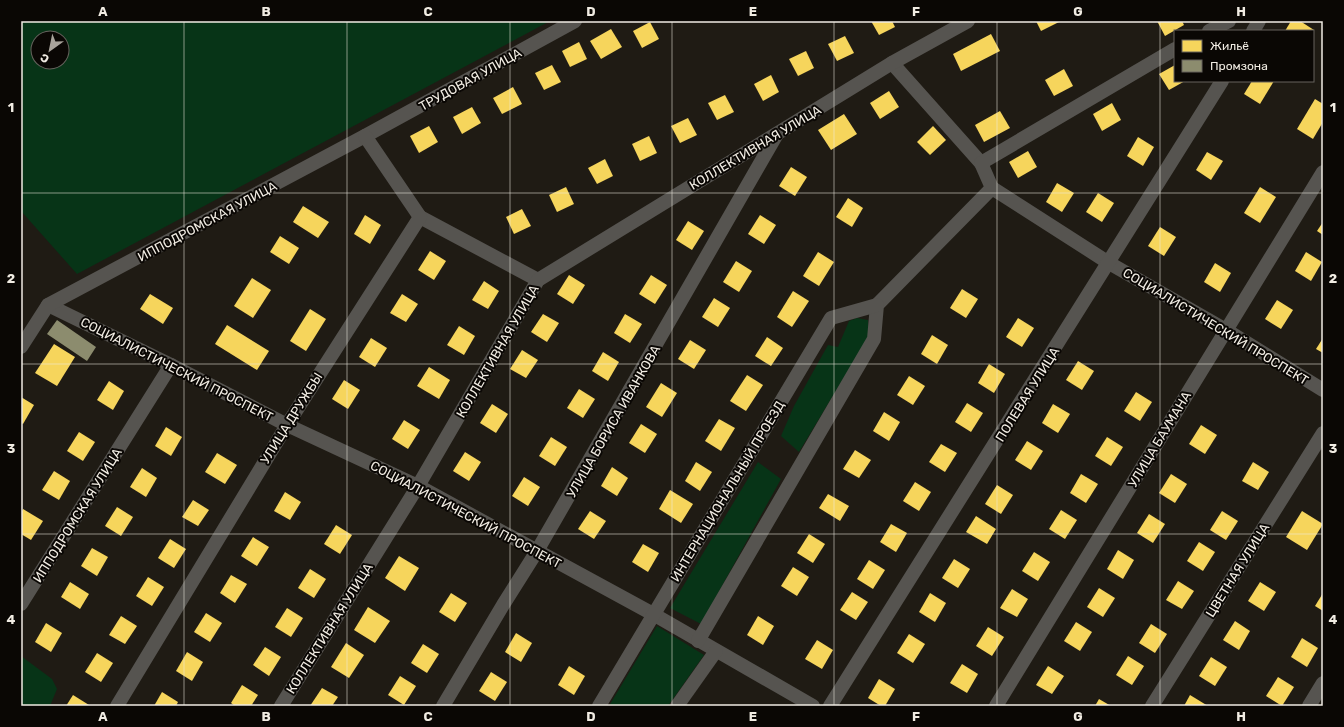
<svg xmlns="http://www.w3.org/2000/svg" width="1344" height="727" font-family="Rubik,sans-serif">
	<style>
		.green { fill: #073417; fill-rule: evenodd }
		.homes { fill: #f6d55c }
		.industry { fill: #8c8c6e }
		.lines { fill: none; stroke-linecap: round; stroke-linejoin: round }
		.minor { stroke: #565450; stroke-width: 14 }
		.grid { fill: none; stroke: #f1ece3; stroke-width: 1; stroke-opacity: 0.55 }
		.labels { text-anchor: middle; stroke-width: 4; stroke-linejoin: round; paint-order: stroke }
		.street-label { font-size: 13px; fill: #f1ece3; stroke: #0a0704 }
		.neatline { fill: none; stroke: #f1ece3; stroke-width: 1.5 }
		.grid-label { font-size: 13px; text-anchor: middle; font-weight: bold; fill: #f1ece3 }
	</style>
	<rect width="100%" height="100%" fill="#1f1b14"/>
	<g class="green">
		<path d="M 21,21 L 550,21 L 77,274 L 21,211 ZM 38,38 L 62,38 L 62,62 L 38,62 Z"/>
		<polygon points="857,318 868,320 869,336 799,452 781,436 794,406 828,345 838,347 849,321"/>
		<polygon points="758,462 781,479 701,624 670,608"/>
		<polygon points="657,626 704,655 668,706 609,706"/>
		<polygon points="21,656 52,679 57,689 50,706 21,706"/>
	</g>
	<g class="homes">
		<polygon points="871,21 892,21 895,27 879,35"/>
		<polygon points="1036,21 1061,21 1041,31"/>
		<polygon points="1157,21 1182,21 1184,25 1165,36"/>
		<polygon points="1291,21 1300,21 1314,30 1285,31"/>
		<polygon points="650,22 659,39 642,48 633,31"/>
		<polygon points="611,29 622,47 601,59 590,41"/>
		<polygon points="991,34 1000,51 961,71 953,54"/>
		<polygon points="845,36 854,53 837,61 828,44"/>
		<polygon points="579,42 587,59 570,67 562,51"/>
		<polygon points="806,51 814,68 798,76 789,59"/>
		<polygon points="552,65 561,82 544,90 535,73"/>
		<polygon points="1175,65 1175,81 1185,81 1169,90 1159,74"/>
		<polygon points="1064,69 1073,86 1054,96 1045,80"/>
		<polygon points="771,75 779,92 763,101 754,84"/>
		<polygon points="1252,81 1274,81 1260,104 1244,94"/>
		<polygon points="513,87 522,104 502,114 493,98"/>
		<polygon points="889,91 899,107 880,119 870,103"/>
		<polygon points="725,95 734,112 717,120 708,103"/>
		<polygon points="1315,99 1323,104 1323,122 1313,139 1297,129"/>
		<polygon points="1112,103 1121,120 1102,131 1093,114"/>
		<polygon points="472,107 481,123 462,134 453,117"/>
		<polygon points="1000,111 1010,128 984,142 975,125"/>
		<polygon points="844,114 857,134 831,150 818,130"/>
		<polygon points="688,118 697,135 680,143 671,126"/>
		<polygon points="429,126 438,142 419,153 410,136"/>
		<polygon points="933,126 946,140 930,155 917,142"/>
		<polygon points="649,136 657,153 640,161 632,144"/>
		<polygon points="1138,137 1154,147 1143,166 1127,156"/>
		<polygon points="1028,151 1037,167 1018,178 1009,162"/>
		<polygon points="1207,152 1223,161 1211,180 1196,170"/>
		<polygon points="605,159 613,176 597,184 588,168"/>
		<polygon points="791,167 807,177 795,196 779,186"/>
		<polygon points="1057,183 1074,193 1062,212 1046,202"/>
		<polygon points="566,187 574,204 557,212 549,195"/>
		<polygon points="1260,187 1276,197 1260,223 1244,213"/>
		<polygon points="1098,193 1114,203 1102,222 1086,212"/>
		<polygon points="848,198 863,208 852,227 836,217"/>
		<polygon points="303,206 329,222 318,238 293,222"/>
		<polygon points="522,209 531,226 514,234 506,217"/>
		<polygon points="365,215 381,225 370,244 354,234"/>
		<polygon points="760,215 776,225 764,244 748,234"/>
		<polygon points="688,221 704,231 692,250 676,240"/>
		<polygon points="1323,222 1323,235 1317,231"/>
		<polygon points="1160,227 1176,237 1164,256 1148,246"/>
		<polygon points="280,236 299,248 289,264 270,252"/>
		<polygon points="430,251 446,261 434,280 418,270"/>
		<polygon points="818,252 834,262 819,286 803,276"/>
		<polygon points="1306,252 1322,262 1311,281 1295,271"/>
		<polygon points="736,261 752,271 739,292 723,282"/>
		<polygon points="1215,263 1231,273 1220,292 1204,282"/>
		<polygon points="569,275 585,285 573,304 557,294"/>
		<polygon points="651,275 667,285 655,304 639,294"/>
		<polygon points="252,278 271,290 253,318 234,306"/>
		<polygon points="484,281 499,291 488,309 472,300"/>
		<polygon points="962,289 978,299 966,318 950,308"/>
		<polygon points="793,291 809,301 792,327 777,317"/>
		<polygon points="150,294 173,308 163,324 140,309"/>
		<polygon points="402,294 418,304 406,322 390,313"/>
		<polygon points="714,298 730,308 718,327 702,317"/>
		<polygon points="1277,300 1293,310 1281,329 1265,319"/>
		<polygon points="310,309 326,319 306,351 290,341"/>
		<polygon points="543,314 559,323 547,342 531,332"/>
		<polygon points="625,314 642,324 630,343 614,333"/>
		<polygon points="1018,318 1034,328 1022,347 1006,337"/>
		<polygon points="227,325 269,351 257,370 215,344"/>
		<polygon points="459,326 475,336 464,355 447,345"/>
		<polygon points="932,335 948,345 937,364 921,354"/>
		<polygon points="767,337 783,348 771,366 755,356"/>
		<polygon points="371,338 387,348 375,367 359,357"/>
		<polygon points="1323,338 1323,353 1316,349"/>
		<polygon points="690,340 706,350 694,369 678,359"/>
		<polygon points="54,344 75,357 57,386 35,373"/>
		<polygon points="522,350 538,360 526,378 510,369"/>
		<polygon points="603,352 619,362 608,381 592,371"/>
		<polygon points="1078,361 1094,371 1082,390 1066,380"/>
		<polygon points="989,364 1005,374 994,393 978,383"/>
		<polygon points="429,367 450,380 439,399 417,386"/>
		<polygon points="747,375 763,385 746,411 730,401"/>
		<polygon points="909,376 925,386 913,405 897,395"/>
		<polygon points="344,380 360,390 348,409 332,399"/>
		<polygon points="109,381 124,391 113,410 97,400"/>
		<polygon points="661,383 677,393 662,417 646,407"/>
		<polygon points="579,389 595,399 583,418 567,408"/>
		<polygon points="1136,392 1152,402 1140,421 1124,411"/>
		<polygon points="21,397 34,405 23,424 21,423"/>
		<polygon points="967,403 983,413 971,432 955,422"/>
		<polygon points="492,404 508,414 496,433 480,423"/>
		<polygon points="1053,404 1070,414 1058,433 1042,423"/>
		<polygon points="884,412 900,422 889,441 873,431"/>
		<polygon points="719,419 735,428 721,451 705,441"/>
		<polygon points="404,420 420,430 408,449 392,439"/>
		<polygon points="641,424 657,434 645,453 629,443"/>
		<polygon points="1201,425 1217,435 1205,454 1189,444"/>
		<polygon points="166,427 182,437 171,456 155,446"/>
		<polygon points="79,432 95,442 83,461 67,451"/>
		<polygon points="551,437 567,447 555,466 539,456"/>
		<polygon points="1107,437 1123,447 1111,466 1095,456"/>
		<polygon points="1027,441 1043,451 1031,470 1015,460"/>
		<polygon points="941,444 957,453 945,472 929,462"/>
		<polygon points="855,450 871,460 859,478 843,469"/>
		<polygon points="465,452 481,462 469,481 453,471"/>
		<polygon points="217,453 237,465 225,484 205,472"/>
		<polygon points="696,462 712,472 700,491 685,481"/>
		<polygon points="1253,462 1269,472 1258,490 1242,481"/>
		<polygon points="612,467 628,478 617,496 601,486"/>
		<polygon points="142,468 157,478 146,497 130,487"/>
		<polygon points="54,471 70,481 59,500 42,490"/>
		<polygon points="1081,474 1098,484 1086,503 1070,493"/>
		<polygon points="1171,474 1187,484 1175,503 1159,493"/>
		<polygon points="524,477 540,487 528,506 512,496"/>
		<polygon points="915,482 931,492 919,511 903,501"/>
		<polygon points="997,485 1013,495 1001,514 985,504"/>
		<polygon points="670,490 693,504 681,523 659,509"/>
		<polygon points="285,492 301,502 290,520 274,511"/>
		<polygon points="828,494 849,506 840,521 819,508"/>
		<polygon points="193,500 209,510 198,526 182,517"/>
		<polygon points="117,507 133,517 121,536 105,526"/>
		<polygon points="23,509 43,521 31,540 21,534 21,513"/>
		<polygon points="1061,510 1077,520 1065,539 1049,529"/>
		<polygon points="590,511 606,521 594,539 578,529"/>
		<polygon points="1222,511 1238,521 1226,540 1210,530"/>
		<polygon points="1302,511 1323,524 1307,550 1286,537"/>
		<polygon points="1149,514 1165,524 1153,543 1137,533"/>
		<polygon points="976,516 996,529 987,544 966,532"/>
		<polygon points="891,524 907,533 896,552 880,542"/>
		<polygon points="336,525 352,535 340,554 324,544"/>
		<polygon points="809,534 825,544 813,563 797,553"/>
		<polygon points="253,537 269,547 257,566 241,556"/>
		<polygon points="170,539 186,549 174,568 158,558"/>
		<polygon points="1199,542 1215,552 1203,571 1187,561"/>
		<polygon points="643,544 659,553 648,572 632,562"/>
		<polygon points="92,548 108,557 97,576 81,566"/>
		<polygon points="1118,550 1134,560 1123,579 1107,569"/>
		<polygon points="1034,552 1050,562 1038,581 1022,571"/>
		<polygon points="399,556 419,568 405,591 385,578"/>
		<polygon points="954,559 970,569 958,588 942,578"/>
		<polygon points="869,560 885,570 873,589 857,579"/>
		<polygon points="793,567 809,577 797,596 781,586"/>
		<polygon points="310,569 326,579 314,598 298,588"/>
		<polygon points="231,575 247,584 235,603 220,593"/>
		<polygon points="148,577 164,587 152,606 136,596"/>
		<polygon points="1178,581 1194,591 1182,609 1166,600"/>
		<polygon points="70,582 89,594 80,609 61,597"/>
		<polygon points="1260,582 1276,592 1264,611 1248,601"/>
		<polygon points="1099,588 1115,598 1103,617 1087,607"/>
		<polygon points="1012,589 1028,599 1017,617 1000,608"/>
		<polygon points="852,592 868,602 856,620 840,610"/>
		<polygon points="451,593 467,603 455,622 439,612"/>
		<polygon points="930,593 946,603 935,622 919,612"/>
		<polygon points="1323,593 1323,611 1315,606"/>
		<polygon points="368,607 390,621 375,643 354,630"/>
		<polygon points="287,608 303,618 291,637 275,627"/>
		<polygon points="206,613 222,623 210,642 194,632"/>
		<polygon points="121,616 137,626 125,644 109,635"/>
		<polygon points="758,616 774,626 763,645 747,635"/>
		<polygon points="1235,621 1250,631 1239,650 1223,640"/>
		<polygon points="1076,622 1092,632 1080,651 1064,641"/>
		<polygon points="46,623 62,633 51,652 35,642"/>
		<polygon points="1151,624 1167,634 1155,653 1139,643"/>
		<polygon points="988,627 1004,637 992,656 976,646"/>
		<polygon points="516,633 532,643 521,662 505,652"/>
		<polygon points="909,634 925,644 913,663 897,653"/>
		<polygon points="1302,638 1318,648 1307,667 1291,657"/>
		<polygon points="817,640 833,650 822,669 805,659"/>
		<polygon points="346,643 364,655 349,678 331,667"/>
		<polygon points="423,644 439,654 427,673 411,663"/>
		<polygon points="265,647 281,657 269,676 253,665"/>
		<polygon points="187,652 203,662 192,681 176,671"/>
		<polygon points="97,653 113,663 101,682 85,672"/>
		<polygon points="1128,656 1144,666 1132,685 1116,675"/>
		<polygon points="1211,657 1227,667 1215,686 1199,676"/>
		<polygon points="962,664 978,674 967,693 950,683"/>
		<polygon points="569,666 585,676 574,695 558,685"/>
		<polygon points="1048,666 1064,676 1052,694 1036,685"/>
		<polygon points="491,672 507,682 495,701 479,691"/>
		<polygon points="400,676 416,686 404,705 388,695"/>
		<polygon points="1278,677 1294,687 1282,706 1266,696"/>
		<polygon points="879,679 895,689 885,706 881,706 868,698"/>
		<polygon points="242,685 258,695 251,706 235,706 231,703"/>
		<polygon points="322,688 338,697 332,706 310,706"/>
		<polygon points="162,692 178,702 176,706 154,706"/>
		<polygon points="73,695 89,705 88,706 66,706"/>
		<polygon points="1190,695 1208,706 1184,706"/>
		<polygon points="1099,699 1111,706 1095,706"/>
	</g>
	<polygon class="industry" points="57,320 96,347 87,361 47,334"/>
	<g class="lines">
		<g class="minor">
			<polyline points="1209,31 1229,21"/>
			<polyline points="1253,31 1259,21"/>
			<polyline points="892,63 981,163"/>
			<polyline points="992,188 1109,263 1226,330 1323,390"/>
			<polyline points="420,217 538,280"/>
			<polyline points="48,305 171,365 287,425 418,486 653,614 813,706"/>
			<polyline points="21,347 48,305 365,136 575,21"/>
			<polyline points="21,604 171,365"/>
			<polyline points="698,641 874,339 877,305 992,188 981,163 1175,49"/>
			<polyline points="117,706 287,425 420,217 365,136"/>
			<polyline points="281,706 418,486 538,280 892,63 968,21"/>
			<polyline points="443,706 503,605 537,551 777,134"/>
			<polyline points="599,706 831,318 877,305"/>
			<polyline points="677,706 716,651"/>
			<polyline points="830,706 1222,81"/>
			<polyline points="996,706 1323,172"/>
			<polyline points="1152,706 1323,433"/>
			<polyline points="1309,706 1323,683"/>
		</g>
	</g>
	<path class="grid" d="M 184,21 L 184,706M 347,21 L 347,706M 510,21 L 510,706M 672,21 L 672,706M 834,21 L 834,706M 997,21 L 997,706M 1160,21 L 1160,706M 21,193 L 1323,193M 21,364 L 1323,364M 21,534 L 1323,534"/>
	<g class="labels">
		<g class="street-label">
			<text transform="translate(470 79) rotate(-29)" y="5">ТРУДОВАЯ УЛИЦА</text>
			<text transform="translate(755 147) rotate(-31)" y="5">КОЛЛЕКТИВНАЯ УЛИЦА</text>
			<text transform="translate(207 221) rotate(-28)" y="5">ИППОДРОМСКАЯ УЛИЦА</text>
			<text transform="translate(1216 326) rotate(31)" y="5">СОЦИАЛИСТИЧЕСКИЙ ПРОСПЕКТ</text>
			<text transform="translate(497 351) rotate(-60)" y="5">КОЛЛЕКТИВНАЯ УЛИЦА</text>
			<text transform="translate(177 369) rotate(27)" y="5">СОЦИАЛИСТИЧЕСКИЙ ПРОСПЕКТ</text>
			<text transform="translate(1027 394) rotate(-58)" y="5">ПОЛЕВАЯ УЛИЦА</text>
			<text transform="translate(291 418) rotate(-58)" y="5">УЛИЦА ДРУЖБЫ</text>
			<text transform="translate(613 421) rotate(-60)" y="5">УЛИЦА БОРИСА ИВАНКОВА</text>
			<text transform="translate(1159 439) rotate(-59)" y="5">УЛИЦА БАУМАНА</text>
			<text transform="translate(727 491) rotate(-59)" y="5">ИНТЕРНАЦИОНАЛЬНЫЙ ПРОЕЗД</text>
			<text transform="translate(466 514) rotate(28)" y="5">СОЦИАЛИСТИЧЕСКИЙ ПРОСПЕКТ</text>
			<text transform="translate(77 515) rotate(-58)" y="5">ИППОДРОМСКАЯ УЛИЦА</text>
			<text transform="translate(1237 570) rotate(-58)" y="5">ЦВЕТНАЯ УЛИЦА</text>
			<text transform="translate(329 628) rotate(-58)" y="5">КОЛЛЕКТИВНАЯ УЛИЦА</text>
		</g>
	</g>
	<rect width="1344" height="727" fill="none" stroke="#0a0704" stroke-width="44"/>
	<rect x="1174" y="30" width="140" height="52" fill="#0a0704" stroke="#66635d"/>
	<rect x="1182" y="40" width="20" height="12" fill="#f6d55c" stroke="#66635d"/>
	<text x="1210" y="50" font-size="12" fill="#f1ece3">Жильё</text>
	<rect x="1182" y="60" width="20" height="12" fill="#8c8c6e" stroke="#66635d"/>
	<text x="1210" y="70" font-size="12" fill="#f1ece3">Промзона</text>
	<g transform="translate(50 50) rotate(213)"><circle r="19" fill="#0a0704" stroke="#66635d"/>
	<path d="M0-3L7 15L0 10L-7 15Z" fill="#a8a39b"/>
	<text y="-6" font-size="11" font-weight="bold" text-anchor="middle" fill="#f1ece3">С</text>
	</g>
	<rect x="22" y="22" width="1300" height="683" class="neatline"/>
	<g class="grid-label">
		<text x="103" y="16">A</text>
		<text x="266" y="16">B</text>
		<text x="428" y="16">C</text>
		<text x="591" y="16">D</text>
		<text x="753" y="16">E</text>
		<text x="916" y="16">F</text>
		<text x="1078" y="16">G</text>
		<text x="1241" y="16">H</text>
		<text x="11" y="112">1</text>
		<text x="1333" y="112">1</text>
		<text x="11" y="283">2</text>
		<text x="1333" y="283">2</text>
		<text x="11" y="453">3</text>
		<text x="1333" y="453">3</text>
		<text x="11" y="624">4</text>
		<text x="1333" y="624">4</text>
		<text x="103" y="721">A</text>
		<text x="266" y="721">B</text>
		<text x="428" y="721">C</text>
		<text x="591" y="721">D</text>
		<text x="753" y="721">E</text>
		<text x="916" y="721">F</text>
		<text x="1078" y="721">G</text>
		<text x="1241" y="721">H</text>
	</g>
</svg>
